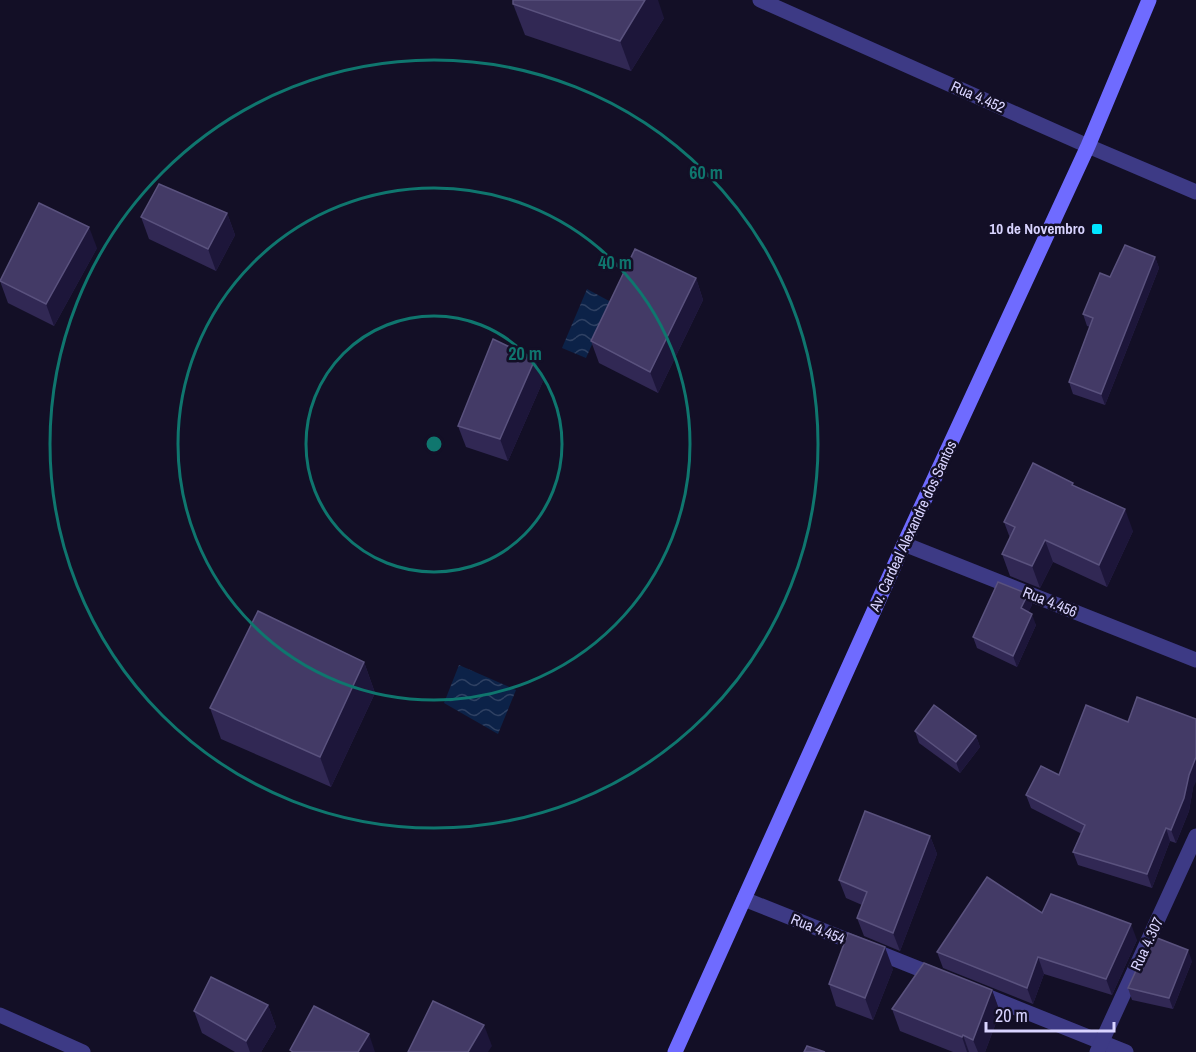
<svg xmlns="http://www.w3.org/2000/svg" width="1196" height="1052" font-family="'Archivo Narrow',sans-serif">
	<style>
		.water { fill: url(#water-waves) }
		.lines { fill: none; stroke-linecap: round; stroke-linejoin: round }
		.street { stroke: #3d3a85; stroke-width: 15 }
		.secondary { stroke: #6f6bff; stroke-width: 15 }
		.wall { fill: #312854 }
		.shaded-wall { fill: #1d163a }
		.building { fill: #433a66; stroke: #5a527e; stroke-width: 1.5 }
		.ring { fill: none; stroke: #0f766e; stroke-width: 3 }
		.poi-dot { fill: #00e5ff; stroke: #130f26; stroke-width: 2 }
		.labels { text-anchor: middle; stroke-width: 5; stroke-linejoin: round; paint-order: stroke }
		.street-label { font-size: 15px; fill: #d9d4ff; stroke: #130f26 }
		.poi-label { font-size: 15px; font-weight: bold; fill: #d9d4ff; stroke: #130f26; text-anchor: end }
		.centre { fill: #0f766e; stroke: #130f26; stroke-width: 3 }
		.ring-label { font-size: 18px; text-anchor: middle; font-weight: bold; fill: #0f766e; stroke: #130f26; stroke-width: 5; stroke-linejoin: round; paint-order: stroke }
	</style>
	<defs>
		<pattern id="water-waves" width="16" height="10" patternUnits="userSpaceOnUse" patternTransform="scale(1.5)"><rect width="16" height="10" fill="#0c2248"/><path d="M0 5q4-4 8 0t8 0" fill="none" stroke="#2f4163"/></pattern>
	</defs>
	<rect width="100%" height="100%" fill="#130f26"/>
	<g class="water">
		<polygon points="587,289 611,302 586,358 562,348"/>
		<polygon points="459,665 516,690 498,734 444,703"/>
	</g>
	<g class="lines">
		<g class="street">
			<polyline points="760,0 1088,146 1196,192"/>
			<polyline points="904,544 1196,660"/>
			<polyline points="744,899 937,976"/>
			<polyline points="979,993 1126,1052"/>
			<polyline points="0,1015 83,1052"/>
			<polyline points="1097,1052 1196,836"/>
		</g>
		<polyline class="secondary" points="675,1052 904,544 1088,146 1149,0"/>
	</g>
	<g class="wall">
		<polygon points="513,4 664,18 631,71 525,35"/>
		<polygon points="227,213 235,235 216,271 149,239 141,217"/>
		<polygon points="97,248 54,326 8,303 0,281"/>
		<polygon points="1155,257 1159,268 1105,405 1073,394 1069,382 1090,327 1087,326 1083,314 1110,277"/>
		<polygon points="696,278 703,300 658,393 599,363 591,341"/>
		<polygon points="543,381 508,461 466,447 458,426"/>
		<polygon points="1074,486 1133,531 1107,587 1053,562 1040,588 1010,576 1002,554 1010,538 1004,522"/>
		<polygon points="1028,594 1032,605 1028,612 1036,625 1017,667 977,648 973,637"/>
		<polygon points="364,662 375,693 331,787 221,739 210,708"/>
		<polygon points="915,731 976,736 980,747 960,773 919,743"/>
		<polygon points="1059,775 1193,788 1189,811 1176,843 1170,841 1152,888 1078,865 1073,852 1082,834 1031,808 1026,795"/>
		<polygon points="930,836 937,854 900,951 864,936 857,918 862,905 846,898 839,880"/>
		<polygon points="1042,913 1137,940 1112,995 1044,974 1033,1004 943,968 937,952"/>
		<polygon points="1192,961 1173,1009 1132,1000 1128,988"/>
		<polygon points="893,969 873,1020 836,1006 829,984"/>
		<polygon points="992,990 1000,1012 985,1052 953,1052 900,1031 892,1009"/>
		<polygon points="268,1005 276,1027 261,1052 235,1052 202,1033 194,1011"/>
	</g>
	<g class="shaded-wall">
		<polygon points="645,0 658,0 664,18 631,71 620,41"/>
		<polygon points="227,213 235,235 216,271 208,249"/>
		<polygon points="89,227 97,248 54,326 46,304"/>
		<polygon points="1155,257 1159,268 1105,405 1101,394"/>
		<polygon points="696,278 703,300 658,393 650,372"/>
		<polygon points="535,359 543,381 508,461 500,439"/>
		<polygon points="1125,509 1133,531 1107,587 1099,565"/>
		<polygon points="1045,540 1053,562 1040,588 1032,566"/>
		<polygon points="1028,594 1032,605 1025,620 1021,608"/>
		<polygon points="1032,614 1036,625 1017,667 1013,656"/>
		<polygon points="364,662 375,693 331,787 320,757"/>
		<polygon points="976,736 980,747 960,773 956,762"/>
		<polygon points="1196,757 1196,782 1193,788 1189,811 1176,843 1171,830 1189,775"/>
		<polygon points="1166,828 1170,841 1152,888 1147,874"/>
		<polygon points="930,836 937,854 900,951 893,933"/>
		<polygon points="1131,924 1137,940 1112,995 1106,979"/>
		<polygon points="885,947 893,969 873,1020 865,998"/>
		<polygon points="1188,950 1192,961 1173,1009 1169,998"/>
		<polygon points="1038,957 1044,974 1033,1004 1027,988"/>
		<polygon points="992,990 1000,1012 985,1052 978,1052 973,1040"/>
		<polygon points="268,1005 276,1027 261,1052 250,1052 246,1041"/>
		<polygon points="484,1025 492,1046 488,1052 468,1052"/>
		<polygon points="369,1034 375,1052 358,1052"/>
		<polygon points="963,1035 969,1052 967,1052 962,1037"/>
	</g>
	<g class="building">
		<polygon points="513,0 645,0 620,41 513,4"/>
		<polygon points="159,184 227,213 208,249 141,217"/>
		<polygon points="39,203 89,227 46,304 0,281"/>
		<polygon points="1125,245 1155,257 1101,394 1069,382 1093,318 1083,314 1100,273 1110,277"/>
		<polygon points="635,249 696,278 650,372 591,341"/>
		<polygon points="493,339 535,359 500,439 458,426"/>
		<polygon points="1033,463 1073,483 1072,485 1125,509 1099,565 1045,540 1032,566 1002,554 1015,527 1004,522"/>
		<polygon points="998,582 1028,594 1021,608 1032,614 1013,656 973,637"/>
		<polygon points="258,611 364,662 320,757 210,708"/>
		<polygon points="1137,697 1196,719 1196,757 1189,775 1184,798 1171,830 1166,828 1147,874 1073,852 1085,825 1026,795 1041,766 1059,775 1086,705 1128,722"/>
		<polygon points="934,705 976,736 956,762 915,731"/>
		<polygon points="865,811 930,836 893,933 857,918 867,892 839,880"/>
		<polygon points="987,877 1042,913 1051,894 1131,924 1106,979 1038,957 1027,988 937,952"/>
		<polygon points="848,933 885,947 865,998 829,984"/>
		<polygon points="1152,936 1188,950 1169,998 1128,988"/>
		<polygon points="924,963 992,990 973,1040 963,1035 962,1037 892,1009"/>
		<polygon points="211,977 268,1005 246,1041 194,1011"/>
		<polygon points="433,1001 484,1025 468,1052 408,1052"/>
		<polygon points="314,1006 369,1034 358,1052 293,1052 290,1050"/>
		<polygon points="807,1046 825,1052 804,1052"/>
	</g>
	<g class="ring">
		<circle cx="434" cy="444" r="128"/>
		<circle cx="434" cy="444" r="256"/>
		<circle cx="434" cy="444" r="384"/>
	</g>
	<rect class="poi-dot" x="1091" y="223" width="12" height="12" rx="3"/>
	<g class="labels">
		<g class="street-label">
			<text transform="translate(978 97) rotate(24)" y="5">Rua 4.452</text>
			<text transform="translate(913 526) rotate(-65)" y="5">Av. Cardeal Alexandre dos Santos</text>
			<text transform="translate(1050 602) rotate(22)" y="5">Rua 4.456</text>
			<text transform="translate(818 929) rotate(22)" y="5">Rua 4.454</text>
			<text transform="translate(1147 944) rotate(-65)" y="5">Rua 4.307</text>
		</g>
		<g class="poi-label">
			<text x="1085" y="234">10 de Novembro</text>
		</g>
	</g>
	<circle cx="434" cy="444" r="9" class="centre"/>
	<g class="ring-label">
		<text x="706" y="179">60 m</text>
		<text x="615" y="269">40 m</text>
		<text x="525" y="360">20 m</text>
	</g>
	<path d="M986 1022v9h128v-9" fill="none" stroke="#d9d4ff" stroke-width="3"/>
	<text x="995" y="1022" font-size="18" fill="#d9d4ff" stroke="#130f26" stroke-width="4.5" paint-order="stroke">20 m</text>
</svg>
